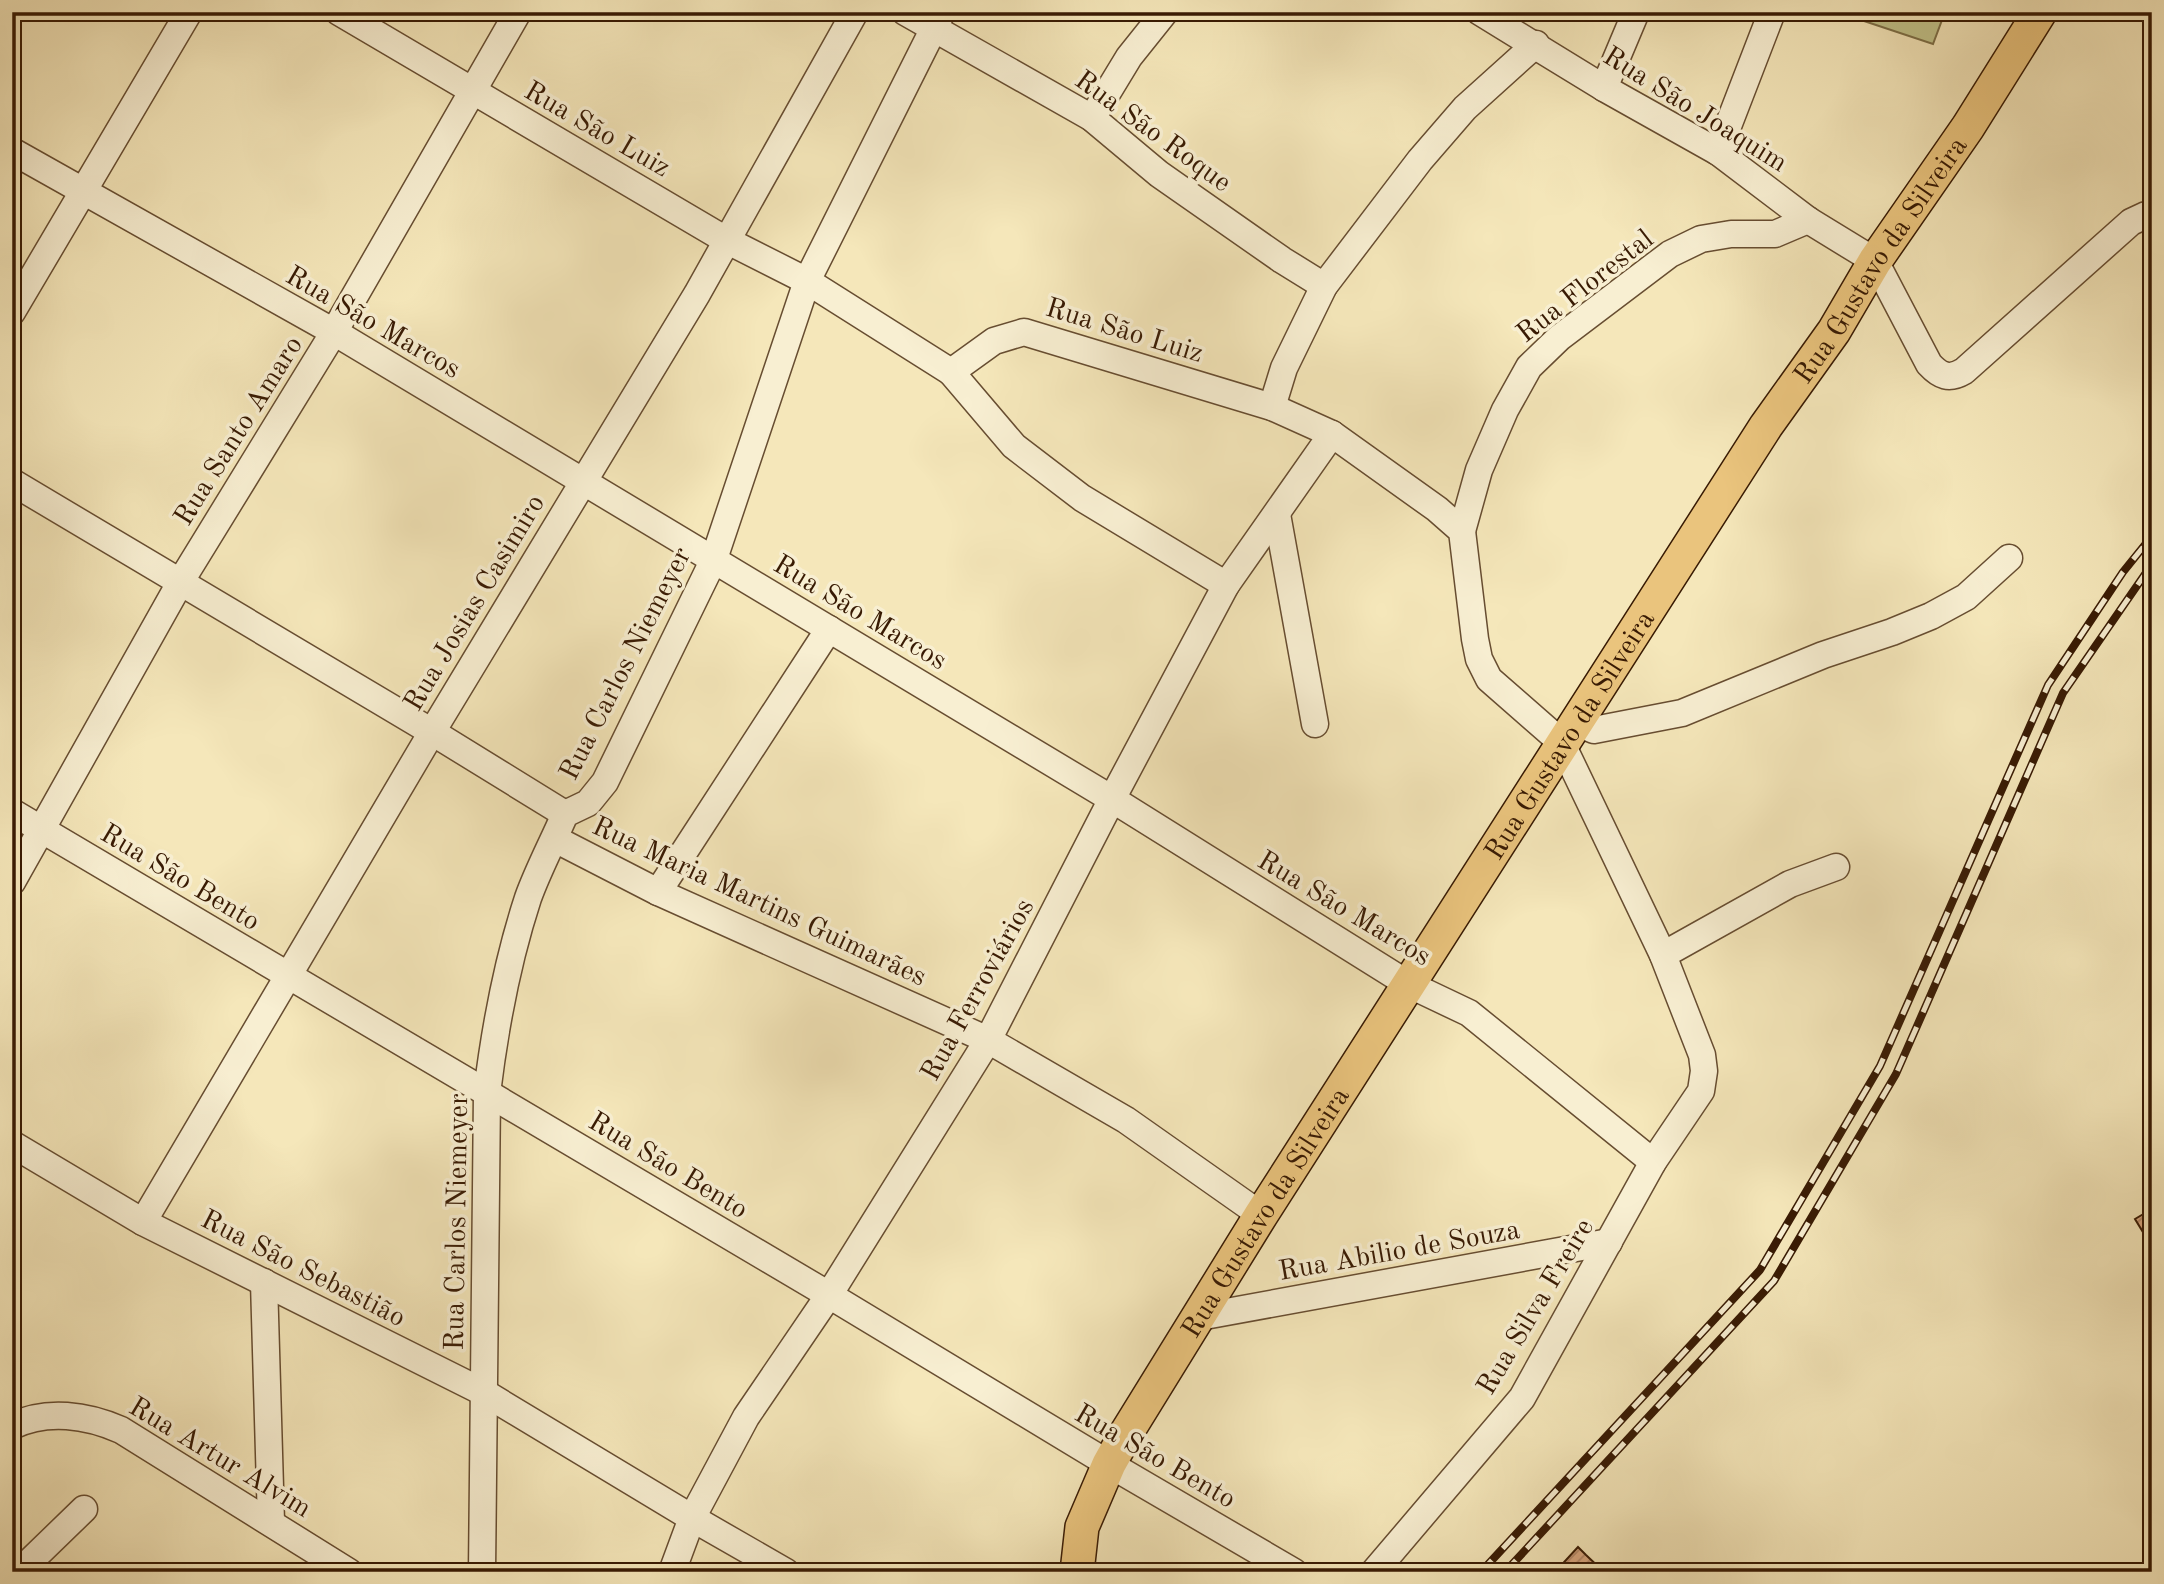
<svg xmlns="http://www.w3.org/2000/svg" width="2164" height="1584" font-family="'Old Standard TT',serif">
	<style>
		.grass { fill: #c2c48b; stroke: #7d6f47; stroke-width: 2 }
		.building { fill: url(#building-hatch); stroke: #381a03; stroke-width: 2 }
		.lines { fill: none; stroke-linecap: round; stroke-linejoin: round }
		.minor-casing { stroke: #674d31; stroke-width: 29 }
		.major-casing { stroke: #381a03; stroke-width: 36 }
		.minor { stroke: #f8efd2; stroke-width: 26 }
		.major { stroke: #eac47d; stroke-width: 33 }
		.rail-casing { stroke: #381a03; stroke-width: 8 }
		.rail { stroke: #f8efd2; stroke-width: 5; stroke-dasharray: 16; stroke-linecap: butt }
		.labels { text-anchor: middle; stroke-width: 7; stroke-linejoin: round; paint-order: stroke }
		.street-label { font-size: 28px; fill: #381a03; stroke: #f8efd2 }
	</style>
	<defs>
		<pattern id="building-hatch" width="6" height="6" patternUnits="userSpaceOnUse" patternTransform="scale(1.75)"><rect width="6" height="6" fill="#d9a67e"/><path d="M-1 1l2-2M0 6l6-6M5 7l2-2" fill="none" stroke="#b18665"/></pattern>
	</defs>
	<rect width="100%" height="100%" fill="#f5e7ba"/>
	<filter id="stains"><feTurbulence type="fractalNoise" baseFrequency=".00286" numOctaves="4"/><feColorMatrix values="0 0 0 0 .2 0 0 0 0 .09 0 0 0 0 .02 0 0 0 .5 -.17"/></filter>
	<radialGradient id="worn" r=".72"><stop offset=".6" stop-color="#630" stop-opacity="0"/><stop offset="1" stop-color="#630" stop-opacity=".3"/></radialGradient>
	<polygon class="grass" points="1837,12 1945,12 1933,44"/>
	<g class="building">
		<polygon points="2152,1209 2152,1247 2135,1219"/>
		<polygon points="1578,1547 1586,1555 1604,1572 1555,1572"/>
	</g>
	<g class="lines">
		<defs>
			<g id="minor">
				<polyline points="339,12 726,240 807,281 951,372 994,341 1024,332 1272,407 1332,434 1437,509 1462,531 1475,639 1479,659 1489,679 1561,742 1663,955 1702,1055 1704,1071 1701,1091 1653,1162 1522,1398 1374,1572"/>
				<polyline points="905,12 1092,118 1159,174 1282,260 1324,286"/>
				<path d="M 1480,12 L 1604,88 L 1718,152 L 1808,220 L 1875,261 L 1929,364 C 1940,376 1949,380 1964,371 L 2131,222 L 2146,215 L 2152,214"/>
				<polyline points="1604,88 1636,12"/>
				<polyline points="1092,118 1129,57 1165,12"/>
				<polyline points="12,151 334,332 1112,799 1408,984 1469,1013 1653,1162"/>
				<polyline points="1718,152 1772,12"/>
				<polyline points="12,312 189,12"/>
				<polyline points="951,372 1014,446 1082,498 1226,585"/>
				<polyline points="1272,407 1284,368 1324,286 1420,160 1465,108 1536,44"/>
				<polyline points="12,482 432,732 565,814"/>
				<polyline points="1277,514 1315,724"/>
				<polyline points="1462,531 1479,470 1505,410 1529,367 1559,338 1670,254 1701,239 1731,234 1775,234 1808,220"/>
				<polyline points="1577,723 1594,730 1682,713 1823,655 1892,632 1931,616 1966,597 2009,558"/>
				<polyline points="12,812 829,1295 1109,1464 1294,1572"/>
				<polyline points="555,839 658,892 988,1040 1126,1120 1261,1215"/>
				<polyline points="12,882 181,581 334,332 518,12"/>
				<polyline points="658,892 829,629"/>
				<polyline points="1663,955 1790,884 1836,867"/>
				<polyline points="12,1144 143,1222 483,1392 692,1518 786,1572"/>
				<polyline points="143,1222 432,732 697,294 855,12"/>
				<polyline points="264,1282 271,1522"/>
				<polyline points="1199,1317 1609,1242"/>
				<path d="M 12,1426 C 47,1409 87,1415 121,1430 L 349,1572"/>
				<polyline points="19,1572 84,1509"/>
				<path d="M 482,1572 L 487,1093 C 495,1027 507,962 528,898 C 538,870 553,842 565,814 L 588,803 L 605,782 L 714,559 L 807,281 L 942,12"/>
				<polyline points="672,1572 692,1518 746,1417 829,1295 988,1040 1112,799 1226,585 1332,434"/>
			</g>
			<g id="major">
				<path id="s1" d="M 1077,1572 L 1082,1527 L 1109,1464 L 1127,1432 L 1261,1215 L 1766,426 L 1834,331 L 1875,261 L 1968,127 L 2040,12"/>
			</g>
		</defs>
		<use href="#minor" class="minor-casing"/>
		<use href="#major" class="major-casing"/>
		<use href="#minor" class="minor"/>
		<use href="#major" class="major"/>
		<defs>
			<g id="rail">
				<polyline points="1481,1572 1760,1270 1880,1066 2048,685 2123,572 2152,536"/>
				<polyline points="1505,1572 1774,1281 1896,1074 2063,693 2152,564"/>
			</g>
		</defs>
		<use href="#rail" class="rail-casing"/>
		<use href="#rail" class="rail"/>
	</g>
	<g class="labels">
		<g class="street-label">
			<text transform="translate(1696 108) rotate(32)" y="10">Rua São Joaquim</text>
			<text transform="translate(598 128) rotate(30)" y="10">Rua São Luiz</text>
			<text transform="translate(1154 130) rotate(36)" y="10">Rua São Roque</text>
			<text dy="10" stroke="none"><textPath href="#s1" startOffset="1544">Rua Gustavo da Silveira</textPath></text>
			<text transform="translate(1584 285) rotate(-38)" y="10">Rua Florestal</text>
			<text transform="translate(374 321) rotate(30)" y="10">Rua São Marcos</text>
			<text transform="translate(1125 329) rotate(17)" y="10">Rua São Luiz</text>
			<text transform="translate(237 430) rotate(-58)" y="10">Rua Santo Amaro</text>
			<text transform="translate(473 602) rotate(-59)" y="10">Rua Josias Casimiro</text>
			<text transform="translate(861 611) rotate(31)" y="10">Rua São Marcos</text>
			<text transform="translate(624 663) rotate(-63)" y="10">Rua Carlos Niemeyer</text>
			<text dy="10" stroke="none"><textPath href="#s1" startOffset="976">Rua Gustavo da Silveira</textPath></text>
			<text transform="translate(181 876) rotate(31)" y="10">Rua São Bento</text>
			<text transform="translate(760 900) rotate(25)" y="10">Rua Maria Martins Guimarães</text>
			<text transform="translate(1345 907) rotate(31)" y="10">Rua São Marcos</text>
			<text transform="translate(976 989) rotate(-61)" y="10">Rua Ferroviários</text>
			<text transform="translate(669 1164) rotate(31)" y="10">Rua São Bento</text>
			<text dy="10" stroke="none"><textPath href="#s1" startOffset="410">Rua Gustavo da Silveira</textPath></text>
			<text transform="translate(455 1222) rotate(-89)" y="10">Rua Carlos Niemeyer</text>
			<text transform="translate(1399 1249) rotate(-10)" y="10">Rua Abilio de Souza</text>
			<text transform="translate(304 1267) rotate(27)" y="10">Rua São Sebastião</text>
			<text transform="translate(1534 1306) rotate(-59)" y="10">Rua Silva Freire</text>
			<text transform="translate(1156 1455) rotate(30)" y="10">Rua São Bento</text>
			<text transform="translate(221 1456) rotate(31)" y="10">Rua Artur Alvim</text>
		</g>
	</g>
	<rect width="2164" height="1584" fill="none" stroke="#f5e7ba" stroke-width="42"/>
	<rect x="14" y="14" width="2136" height="1556" fill="none" stroke="#381a03" stroke-width="3.5"/>
	<rect x="21" y="21" width="2122" height="1542" fill="none" stroke="#381a03" stroke-width="2"/>
	<rect width="100%" height="100%" filter="url(#stains)"/>
	<rect width="100%" height="100%" fill="url(#worn)"/>
</svg>
